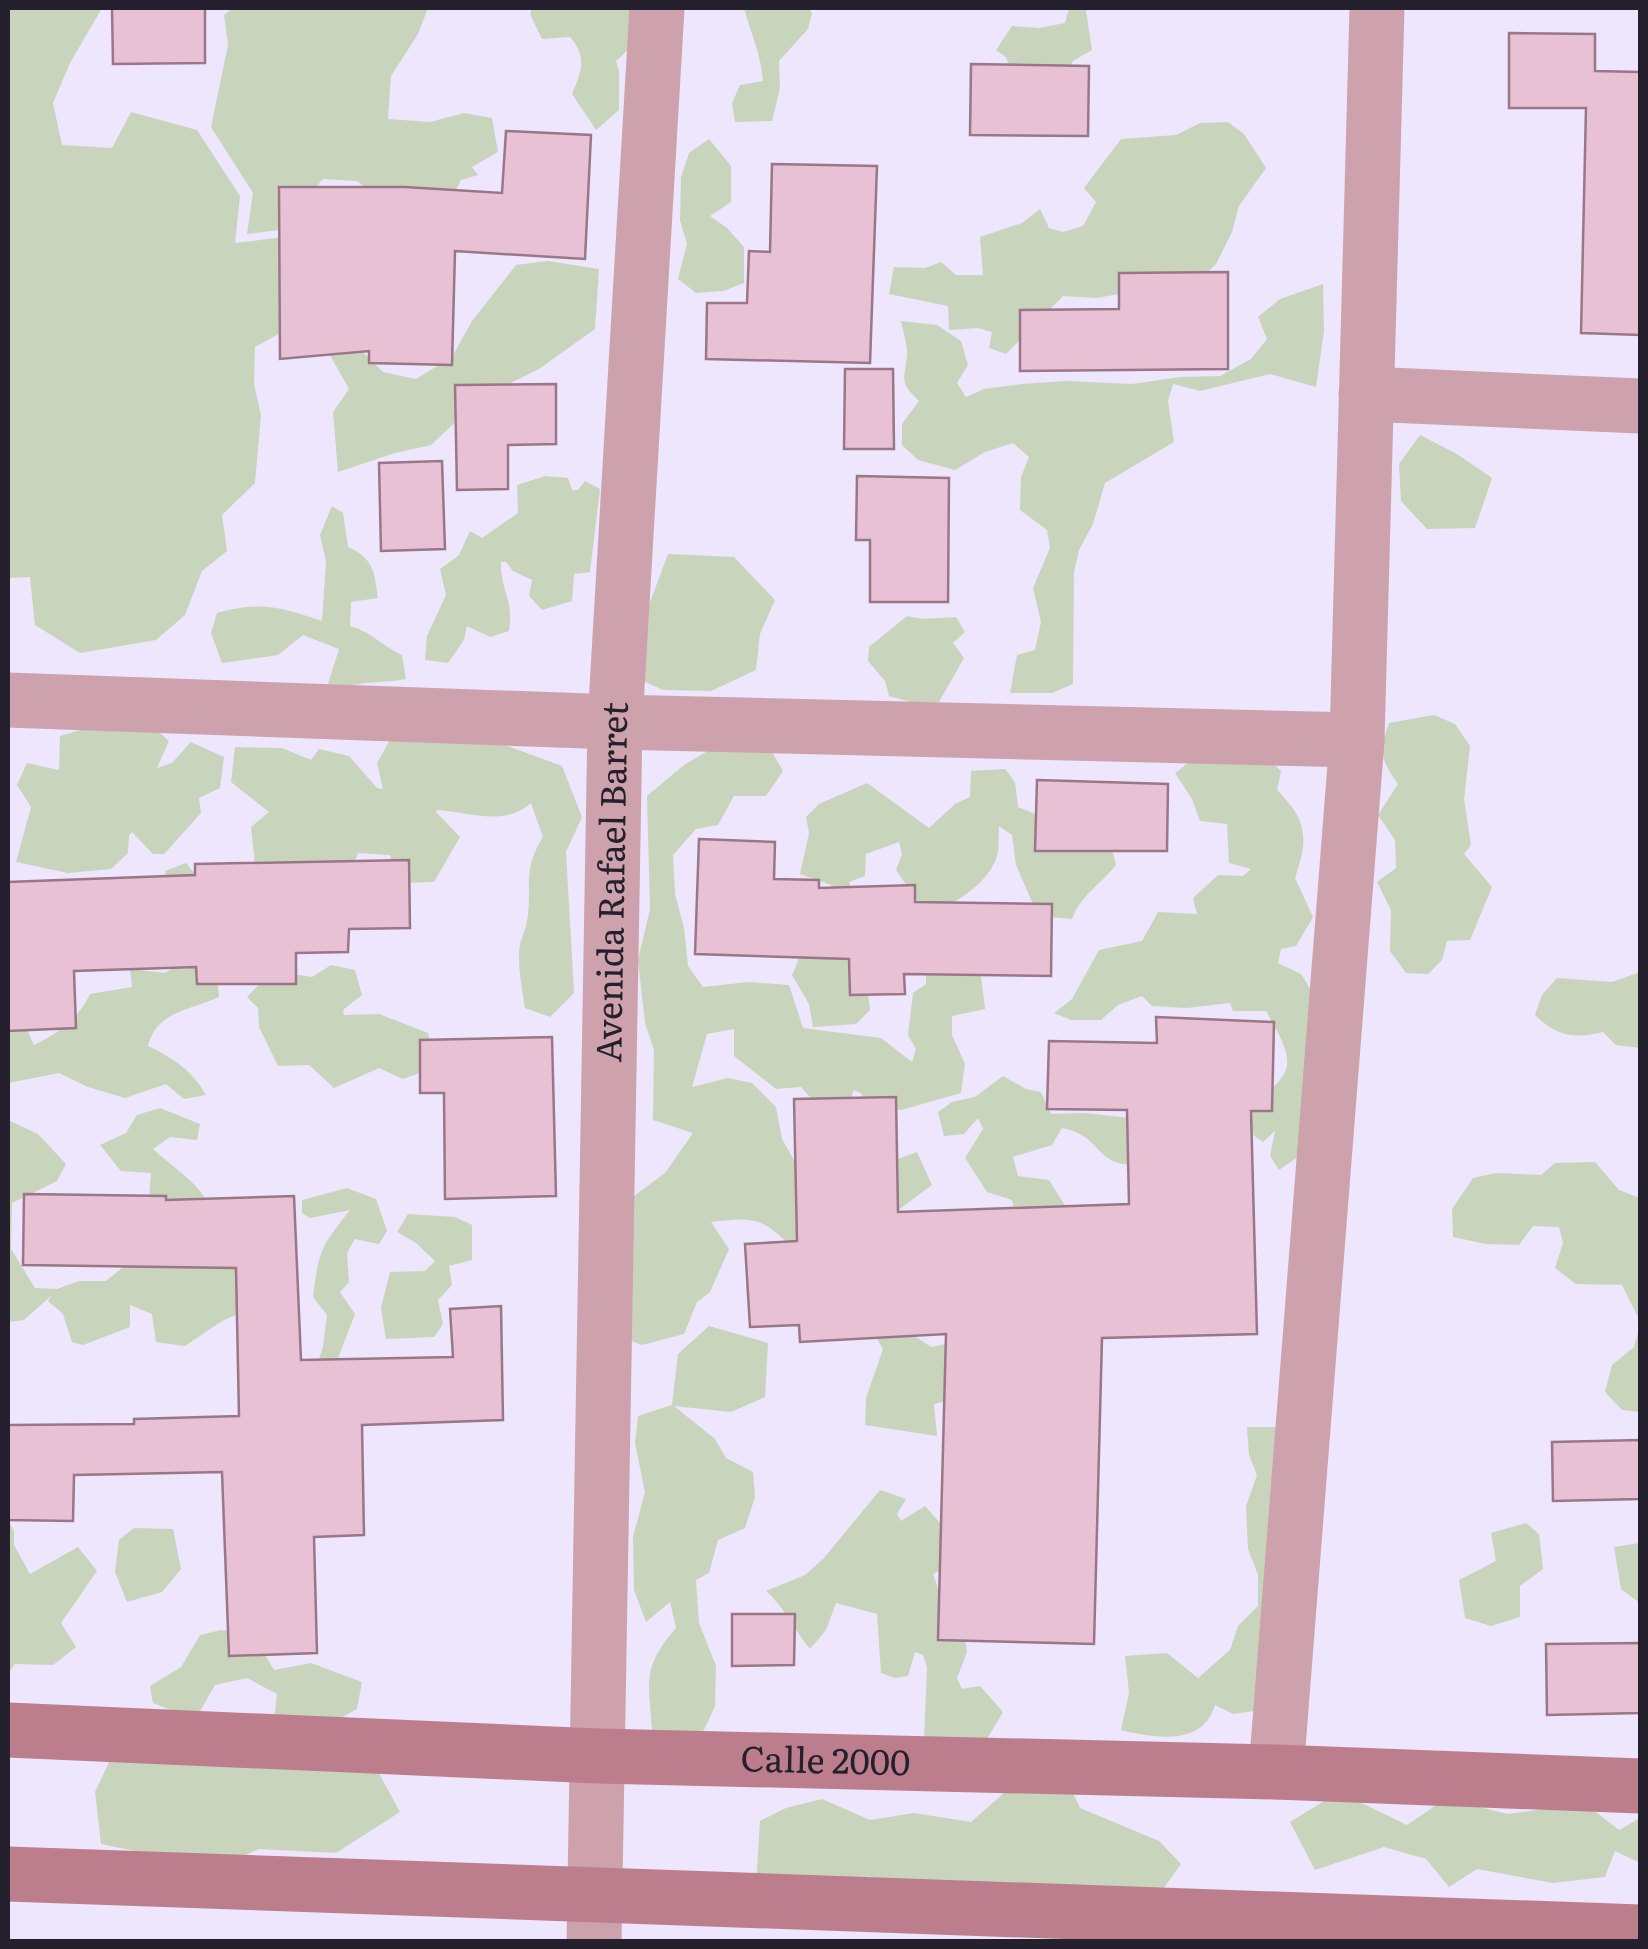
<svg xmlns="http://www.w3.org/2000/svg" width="1648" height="1949" font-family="Literata,serif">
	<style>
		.green { fill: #c8d5bc }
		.building { fill: #e8c2d4; stroke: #9a7788; stroke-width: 2.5 }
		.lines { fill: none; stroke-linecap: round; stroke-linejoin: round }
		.street { stroke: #cda2ac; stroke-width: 55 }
		.secondary { stroke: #bc7e8d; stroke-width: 55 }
		.labels { text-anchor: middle; stroke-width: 8; stroke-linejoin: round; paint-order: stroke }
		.street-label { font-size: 35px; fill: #25202d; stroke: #fff }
	</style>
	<rect width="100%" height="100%" fill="#ede6fc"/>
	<g class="green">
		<polygon points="8,8 102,8 70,63 53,103 62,145 112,148 131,112 197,130 240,196 235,243 293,236 354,343 383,372 416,379 452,357 472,321 516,265 548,261 599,269 595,329 539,369 482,397 431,445 395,453 338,472 333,412 349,389 318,334 295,325 255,347 254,384 261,415 255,483 222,515 227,551 202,571 185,615 156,640 80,653 35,625 30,577 8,578"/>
		<polygon points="233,8 428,8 418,34 391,76 388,119 430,122 464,113 492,118 498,152 472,167 478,175 461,180 446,210 391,207 357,181 323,179 279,230 247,234 253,193 211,127 228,45 224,15"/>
		<path d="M 532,8 L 648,8 L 640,39 L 616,61 L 619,72 L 619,110 L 596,130 L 572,94 C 581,73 588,57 570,37 L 542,39 L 530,14 Z"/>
		<path d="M 744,8 L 809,8 L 812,13 L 808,29 L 779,61 L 780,88 L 772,121 L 735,122 L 732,103 L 740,85 L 763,81 C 761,54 751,34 744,8 Z"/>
		<polygon points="1069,8 1089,8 1086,11 1092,50 1073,61 1062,82 1013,77 1006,57 996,50 1012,26 1039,28 1065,23"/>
		<polygon points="1228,122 1244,134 1266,168 1239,206 1232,232 1216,264 1183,296 1149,289 1096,298 1063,296 1006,354 989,348 992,332 978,328 949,330 948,306 889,294 894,267 925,268 941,262 956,275 983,275 980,237 1022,223 1040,209 1049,228 1063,232 1083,226 1096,202 1084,188 1121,139 1176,135 1200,123"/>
		<polygon points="709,139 731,166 731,202 710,216 727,228 744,247 744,283 723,291 696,293 678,279 687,244 680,220 681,177 689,153"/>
		<path d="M 1323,284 L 1324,331 L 1316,387 L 1270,374 L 1200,391 L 1173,384 L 1168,401 L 1174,442 L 1105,483 L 1093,524 L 1079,550 L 1074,572 L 1073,684 L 1052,693 L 1010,693 L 1017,655 L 1035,650 L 1041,622 L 1033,588 L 1050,548 L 1047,530 L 1020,510 L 1021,477 L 1029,457 L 1013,443 L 985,452 L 955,470 L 918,460 L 902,445 L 902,424 L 919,401 C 898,381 905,380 907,355 C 908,345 903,332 901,321 L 937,325 L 961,341 L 968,365 L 957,383 L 966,397 L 984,389 L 1022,384 L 1067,381 L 1132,384 L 1180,377 L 1220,376 L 1251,359 L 1267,339 L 1258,317 L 1280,299 Z"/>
		<polygon points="1420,435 1457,454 1492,478 1475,528 1427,529 1401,501 1399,464"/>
		<path d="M 545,476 L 568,478 L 572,490 L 578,490 L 585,481 L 600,489 L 590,572 L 574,574 L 572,601 L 542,610 L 529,596 L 532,580 L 513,571 L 506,562 L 501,562 C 500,590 514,598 509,631 L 490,637 L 467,626 L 464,640 L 448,663 L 425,660 L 427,636 L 446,595 L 440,569 L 459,555 L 470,531 L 482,538 L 518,513 L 517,485 Z"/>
		<path d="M 332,506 L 343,513 L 348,547 C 374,559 374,571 378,598 L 351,602 L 350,626 C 372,632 382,646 402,655 L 406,679 C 381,684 360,679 337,692 L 328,684 L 339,649 L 303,635 L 278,655 L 222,663 L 211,633 L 217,613 C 261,601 280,607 322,621 L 326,562 L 320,535 Z"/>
		<polygon points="668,554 734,557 775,600 760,634 756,670 711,691 663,690 630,675 633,648"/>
		<polygon points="907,616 923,619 956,617 965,632 953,643 964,658 939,702 914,703 889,696 885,681 868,661 869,647"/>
		<polygon points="138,713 169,741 157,768 172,763 191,742 224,757 220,788 199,798 201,813 164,854 153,854 132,832 129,835 128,853 111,869 68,873 16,862 31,807 17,785 27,763 59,770 60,736"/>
		<path d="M 1434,715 L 1455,724 L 1470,746 L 1464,799 L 1471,845 L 1464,854 L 1492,887 L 1470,940 L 1447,941 L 1442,960 L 1428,974 L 1406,973 L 1390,951 L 1391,910 L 1377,882 L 1396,868 L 1395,840 L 1378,815 L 1398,784 C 1380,759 1379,752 1389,723 Z"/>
		<path d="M 472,733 L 562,766 L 582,817 L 566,852 L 574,993 L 550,1017 L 525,1008 C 522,988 517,965 520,944 C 522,936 526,929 527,921 C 533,885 521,873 543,837 L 531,803 C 504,827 470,812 437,810 L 436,812 L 460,837 L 434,882 L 398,883 L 390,855 L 358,853 L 346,886 L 257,883 L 251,827 L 269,812 L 231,782 L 235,747 L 282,748 L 311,760 L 319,749 L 349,756 L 377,788 L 383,789 L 377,763 L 390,740 Z"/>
		<path d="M 728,739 L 766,741 L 783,771 L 766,796 L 734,796 L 718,825 L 696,829 L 673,855 L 675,894 L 684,928 L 688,966 L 703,987 L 748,982 L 789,985 L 803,1028 L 881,1038 L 912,1062 L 916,1049 L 908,1035 L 913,993 L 926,984 L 926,964 L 980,968 L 985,1009 L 952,1016 L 952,1035 L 965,1064 L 961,1093 L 901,1110 L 866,1106 L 861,1093 L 853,1090 L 850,1108 L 822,1111 L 801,1087 L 776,1089 L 734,1056 L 734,1029 L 707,1034 L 692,1087 L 728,1078 L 752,1083 L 776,1107 L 782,1139 L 798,1167 L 873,1168 L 917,1152 L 932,1185 L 878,1225 L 802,1257 C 766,1222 763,1215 711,1222 L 729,1249 L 710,1292 L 697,1302 L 684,1334 L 642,1345 L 626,1339 L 630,1199 L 665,1173 L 693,1133 L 653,1120 L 654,1050 L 645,1023 L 638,960 L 650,909 L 647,796 L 684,765 Z"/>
		<path d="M 1213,744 L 1252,744 L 1281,771 L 1277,790 C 1307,820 1309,838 1295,878 L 1313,917 L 1296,946 L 1281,949 L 1278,963 L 1301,974 L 1313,993 L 1305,1152 L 1279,1170 L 1270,1156 L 1275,1131 L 1263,1142 L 1239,1125 L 1241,1111 C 1294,1074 1300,1069 1266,1011 L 1233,1011 L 1230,1003 L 1187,1008 L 1152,1006 L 1142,996 L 1118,1005 L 1101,1020 L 1071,1020 L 1054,1013 L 1072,999 L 1099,950 L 1142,941 L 1158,912 L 1197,914 L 1193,898 L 1218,875 L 1243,876 L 1251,869 L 1229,863 L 1227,824 L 1200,821 L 1192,799 L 1175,773 Z"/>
		<path d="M 1005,769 L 1015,782 L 1018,807 L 1067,827 L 1108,835 L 1116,865 C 1100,885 1081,895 1072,919 L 1038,916 L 1016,865 L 1012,835 L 999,826 C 998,835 1000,850 996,859 C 985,887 953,904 927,915 L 896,870 L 902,854 L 899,842 L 866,854 L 865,876 L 849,882 L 860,911 L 843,957 L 866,977 L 870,1010 L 856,1024 L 813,1027 L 809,1004 L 792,975 L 798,961 L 799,945 L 836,898 L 831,885 L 800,874 L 809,833 L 806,817 L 819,804 L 867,783 L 929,828 L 955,804 L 970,797 L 971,771 Z"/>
		<path d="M 186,863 L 210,892 L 219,997 C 188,1011 157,1011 148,1046 C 173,1058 192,1070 206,1095 L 184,1099 L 166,1084 L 125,1098 L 88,1087 L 59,1073 L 8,1083 L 8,1004 L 16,1005 L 34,1045 C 59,1033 78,1019 90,994 L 132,987 L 130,969 L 165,973 L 177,965 L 165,871 Z"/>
		<polygon points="331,965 355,970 362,995 343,1010 344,1015 379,1014 428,1033 436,1067 403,1079 379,1068 334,1088 309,1065 278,1066 259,1027 258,1008 247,997 272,971 312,977"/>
		<path d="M 1640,972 L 1640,1048 L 1616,1045 L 1603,1032 C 1573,1039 1558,1037 1535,1015 L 1542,995 L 1557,978 L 1612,982 Z"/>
		<path d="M 1003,1076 L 1026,1089 L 1041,1092 L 1051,1114 L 1085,1113 L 1139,1119 L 1152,1164 C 1142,1164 1127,1166 1118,1163 C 1093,1154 1097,1135 1062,1128 L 1052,1145 L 1013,1157 L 1018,1176 L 1049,1180 L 1064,1204 L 1067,1222 L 1019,1232 L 1012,1200 L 987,1192 L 965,1158 L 983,1129 L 978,1118 L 964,1134 L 944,1136 L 938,1112 L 952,1102 L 975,1097 Z"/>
		<path d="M 160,1108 L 200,1124 L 197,1140 L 170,1137 L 153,1149 C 171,1166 192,1178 205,1198 L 200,1222 L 148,1212 L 151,1173 L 121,1171 L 100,1145 L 126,1133 L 137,1115 Z"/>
		<polygon points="8,1120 38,1134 66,1164 57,1181 12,1203 11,1249 35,1288 57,1289 79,1281 106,1281 140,1253 258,1263 260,1304 222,1321 185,1346 156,1342 152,1314 130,1305 130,1327 83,1345 72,1342 63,1314 48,1301 52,1295 24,1320 8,1322"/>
		<polygon points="1595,1162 1619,1190 1640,1198 1640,1321 1622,1285 1576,1284 1555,1268 1563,1243 1559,1227 1533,1226 1519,1245 1486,1244 1453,1237 1452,1209 1473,1178 1496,1173 1541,1175 1555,1163"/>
		<path d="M 347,1188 L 376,1199 L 387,1231 L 379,1244 L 355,1239 L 347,1253 L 349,1282 L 340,1292 L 355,1314 L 338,1358 L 339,1370 L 311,1383 L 323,1347 L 327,1315 L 313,1297 C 319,1249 321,1247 350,1210 L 310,1218 L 302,1213 L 302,1200 Z"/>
		<polygon points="408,1214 455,1217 472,1225 472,1260 449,1266 452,1285 438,1300 443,1324 434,1337 386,1339 381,1308 390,1272 425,1271 435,1261 416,1243 397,1232"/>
		<polygon points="869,1325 913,1335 931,1347 966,1340 955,1399 934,1404 937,1436 865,1425 866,1398 883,1349"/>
		<path d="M 709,1326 L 768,1343 L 765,1397 L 731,1412 L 674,1406 L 715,1439 L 726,1458 L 753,1472 L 755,1497 L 745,1528 L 718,1540 L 709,1573 L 696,1580 L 699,1623 L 716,1666 L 715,1706 L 704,1730 L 681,1745 L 652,1731 C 649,1682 641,1668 676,1628 L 670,1602 L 646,1622 L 634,1590 L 633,1537 L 645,1492 L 635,1443 L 638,1416 L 672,1405 L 678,1354 Z"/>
		<polygon points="1640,1326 1640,1412 1622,1410 1605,1392 1612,1365 1634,1347"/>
		<path d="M 1247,1427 L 1274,1427 L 1290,1431 L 1268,1709 L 1233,1714 L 1215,1705 C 1203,1747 1153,1738 1121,1730 L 1129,1693 L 1125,1656 L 1167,1653 L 1198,1678 L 1230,1650 L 1238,1626 L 1258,1606 L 1258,1575 L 1248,1549 L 1246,1506 L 1257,1475 L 1249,1455 Z"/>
		<path d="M 880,1490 L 906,1499 L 897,1514 L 901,1521 L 925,1506 L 955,1540 L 946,1567 L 933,1574 L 939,1592 L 959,1604 L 967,1652 L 957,1678 L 962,1689 L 980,1686 L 1003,1712 L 987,1739 L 924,1740 L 927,1667 L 923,1655 L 915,1652 L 908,1676 L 895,1678 L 881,1673 L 877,1614 L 836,1603 L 826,1630 L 810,1649 C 794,1630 785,1608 766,1591 L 805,1575 L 824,1558 Z"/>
		<polygon points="8,1519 14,1531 14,1545 30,1574 78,1547 97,1571 61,1623 76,1647 53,1665 15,1664 8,1673"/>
		<polygon points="1526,1523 1539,1534 1543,1569 1520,1586 1520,1617 1491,1626 1465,1618 1459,1580 1496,1561 1491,1533"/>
		<polygon points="134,1528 173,1529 181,1569 162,1592 127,1602 115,1572 119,1540"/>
		<polygon points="1640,1543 1640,1603 1621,1589 1614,1547"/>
		<polygon points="221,1630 253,1634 274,1670 311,1663 362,1682 357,1709 323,1728 274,1721 277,1694 247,1678 215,1685 199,1713 176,1712 153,1703 150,1686 181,1667 200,1635"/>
		<polygon points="122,1735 364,1746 400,1812 336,1853 259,1849 217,1868 101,1844 95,1792"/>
		<polygon points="1072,1791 1080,1808 1159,1841 1181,1864 1140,1921 886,1895 869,1876 844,1897 756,1886 760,1821 786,1808 822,1799 870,1820 914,1813 971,1822 1004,1793"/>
		<polygon points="1339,1792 1407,1825 1445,1799 1508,1814 1584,1803 1619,1830 1640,1818 1640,1863 1615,1851 1605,1877 1553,1883 1477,1869 1449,1887 1426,1859 1384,1847 1315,1870 1290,1822"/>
	</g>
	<g class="building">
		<polygon points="112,8 205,8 205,63 113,64"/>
		<polygon points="1509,33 1595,34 1595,71 1640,72 1640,335 1581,333 1586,108 1509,108"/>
		<polygon points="971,64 1089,66 1088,136 970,135"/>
		<polygon points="506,131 591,135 585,259 455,251 452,365 369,363 369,351 280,359 279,187 405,187 502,193"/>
		<polygon points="772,164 877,166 870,363 706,359 707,303 747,303 749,251 770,252"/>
		<polygon points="1228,272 1228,369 1020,371 1020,310 1119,309 1119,273"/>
		<polygon points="845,369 893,369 894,449 844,449"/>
		<polygon points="556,384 556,444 508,445 508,489 457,490 455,385"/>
		<polygon points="442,461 445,549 381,551 379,463"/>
		<polygon points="857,476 949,478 948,602 870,602 870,540 856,540"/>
		<polygon points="1037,780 1168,784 1167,851 1035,851"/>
		<polygon points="699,839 775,842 774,879 819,880 819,888 915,885 915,902 1052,904 1051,976 904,974 905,994 850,995 849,959 695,954"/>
		<polygon points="409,860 410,928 349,929 348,952 296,953 296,984 197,984 196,967 74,971 76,1028 8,1031 8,882 195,875 195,864"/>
		<polygon points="1156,1017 1274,1022 1272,1111 1251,1111 1257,1334 1102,1338 1094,1644 938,1640 946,1334 800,1342 799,1325 750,1327 745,1244 797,1241 794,1099 896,1097 898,1212 1129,1204 1127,1110 1047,1109 1049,1041 1157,1043"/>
		<polygon points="552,1037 556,1196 445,1199 444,1093 420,1093 420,1040"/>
		<polygon points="24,1194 166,1196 166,1200 294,1196 301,1360 453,1357 450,1309 501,1306 503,1420 362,1425 364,1535 314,1537 317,1653 229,1656 222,1472 74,1475 73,1521 8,1520 8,1425 134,1424 134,1419 239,1416 236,1268 23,1265"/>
		<polygon points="1640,1440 1640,1499 1553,1501 1552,1442"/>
		<polygon points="732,1614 795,1614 794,1665 732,1666"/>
		<polygon points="1640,1643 1640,1713 1547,1715 1546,1644"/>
	</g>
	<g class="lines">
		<g class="street">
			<polyline points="1366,394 1640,406"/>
			<polyline points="8,700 615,722 1357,740"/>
			<polyline points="1276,1772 1357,740 1377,8"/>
			<path id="s1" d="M 594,1942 L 615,722 L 657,8"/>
		</g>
		<g class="secondary">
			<path id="s2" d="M 8,1730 L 598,1756 L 1276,1772 L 1640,1786"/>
			<polyline points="8,1874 1640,1932"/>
		</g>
	</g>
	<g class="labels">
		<g class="street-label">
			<text dy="12" stroke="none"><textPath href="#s1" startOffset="1060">Avenida Rafael Barret</textPath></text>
			<text dy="12" stroke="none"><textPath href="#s2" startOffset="818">Calle 2000</textPath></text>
		</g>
	</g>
	<rect width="1648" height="1949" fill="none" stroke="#25202d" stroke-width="20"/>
</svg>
